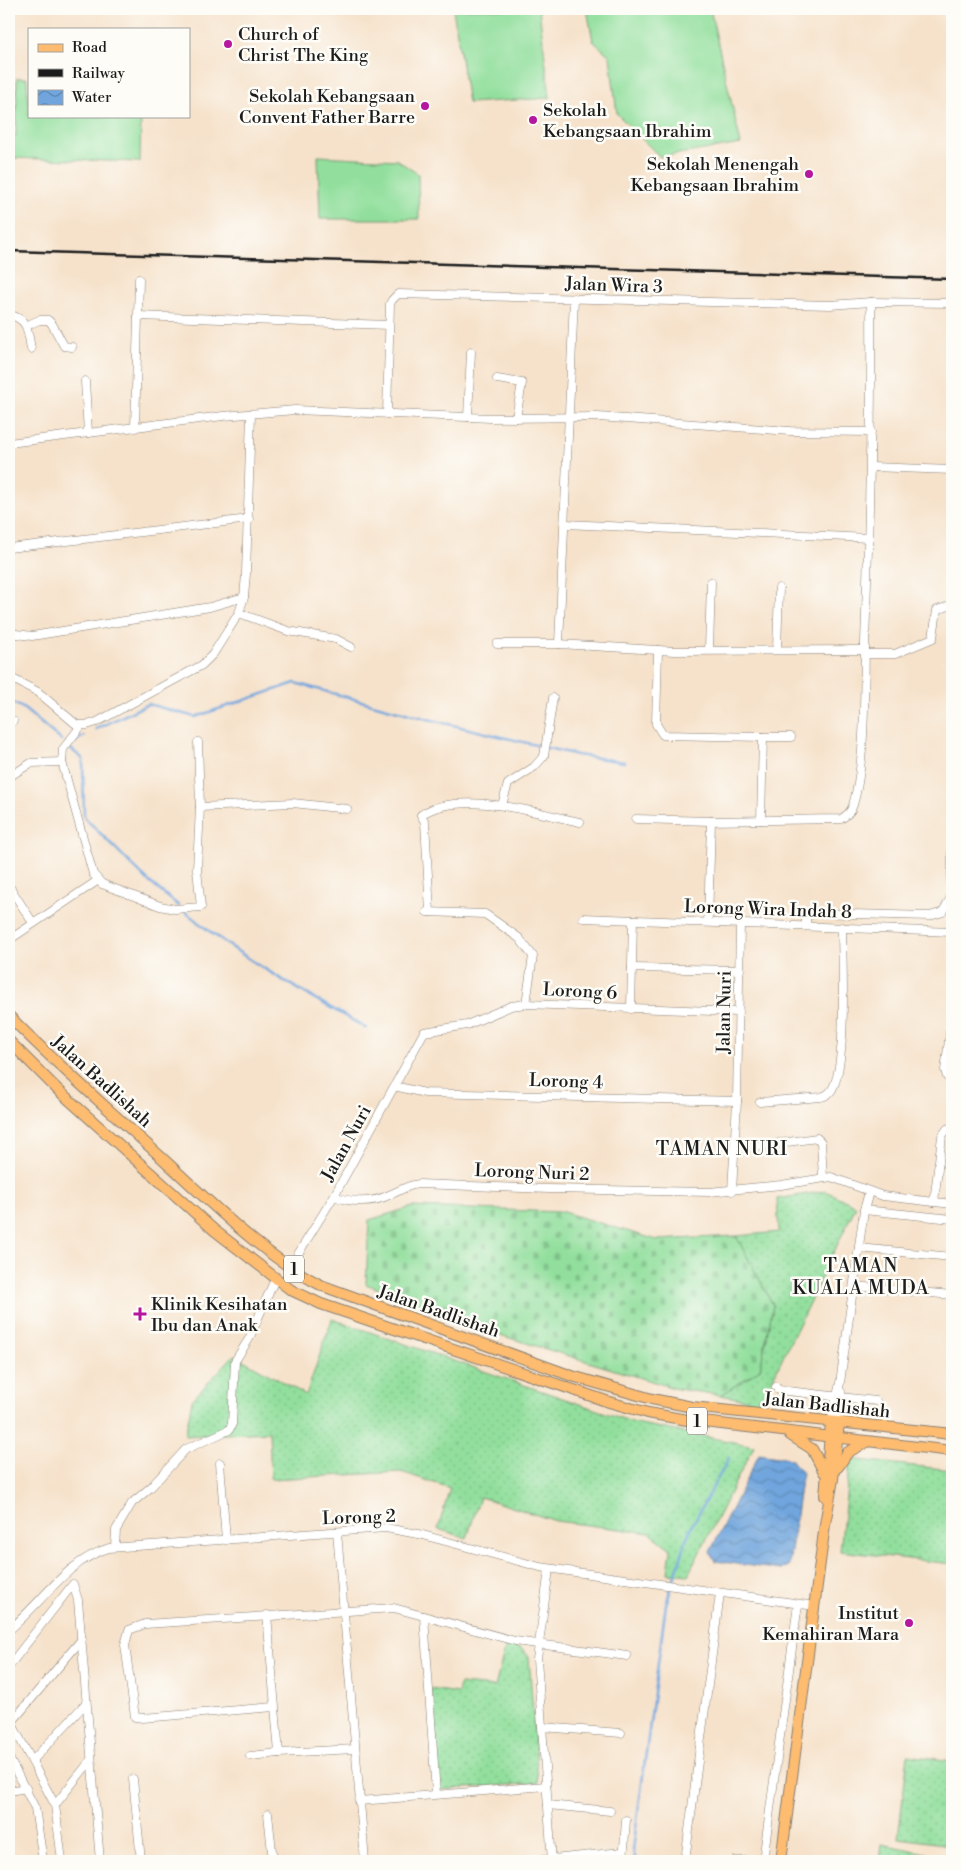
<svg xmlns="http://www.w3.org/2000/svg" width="961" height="1870" font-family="'Libre Bodoni',serif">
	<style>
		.grass { fill: url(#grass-dots); stroke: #577e5c }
		.cemetery { fill: url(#cemetery-stones); stroke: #577e5c }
		.garden { fill: #92df9d; stroke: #577e5c }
		.water { fill: url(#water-waves); stroke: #46607c }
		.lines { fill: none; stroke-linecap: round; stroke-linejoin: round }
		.stream { stroke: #70a5dd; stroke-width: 2.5 }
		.minor-casing { stroke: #897f74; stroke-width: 9 }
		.major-casing { stroke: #897f74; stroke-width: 12 }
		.minor { stroke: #fff; stroke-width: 8 }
		.major { stroke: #fdbc70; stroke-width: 10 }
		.rail { stroke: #1c1c1c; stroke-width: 2.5 }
		.poi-dot { fill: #b5179e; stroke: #fdfcf7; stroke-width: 2 }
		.labels { text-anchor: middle; stroke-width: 5; stroke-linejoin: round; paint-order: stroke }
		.shield { fill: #fdfcf7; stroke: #605f5e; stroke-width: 1 }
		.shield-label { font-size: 16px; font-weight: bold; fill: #1c1c1c }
		.poi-label { font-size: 18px; fill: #1c1c1c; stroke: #fdfcf7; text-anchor: start }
		.street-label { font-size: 18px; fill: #1c1c1c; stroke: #fdfcf7 }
		.neighbourhood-label { font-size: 19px; letter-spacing: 1px; fill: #1c1c1c; stroke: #fdfcf7 }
	</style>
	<defs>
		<pattern id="grass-dots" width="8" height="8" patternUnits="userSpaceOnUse" patternTransform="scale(1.25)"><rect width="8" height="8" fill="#92df9d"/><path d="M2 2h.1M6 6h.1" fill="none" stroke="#7dbf87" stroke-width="1.8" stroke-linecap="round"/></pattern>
		<pattern id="cemetery-stones" width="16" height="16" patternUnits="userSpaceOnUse" patternTransform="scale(1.25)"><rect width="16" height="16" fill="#92df9d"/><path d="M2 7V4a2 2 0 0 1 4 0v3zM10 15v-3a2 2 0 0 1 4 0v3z" fill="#7dbf87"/></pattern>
		<pattern id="water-waves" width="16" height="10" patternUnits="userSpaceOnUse" patternTransform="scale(1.25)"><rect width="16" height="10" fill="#70a5dd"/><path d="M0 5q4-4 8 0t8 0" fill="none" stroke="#5b86b2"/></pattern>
	</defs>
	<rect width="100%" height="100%" fill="#fdfcf7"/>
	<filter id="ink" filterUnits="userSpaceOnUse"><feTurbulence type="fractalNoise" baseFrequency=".02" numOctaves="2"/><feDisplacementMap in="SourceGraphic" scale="10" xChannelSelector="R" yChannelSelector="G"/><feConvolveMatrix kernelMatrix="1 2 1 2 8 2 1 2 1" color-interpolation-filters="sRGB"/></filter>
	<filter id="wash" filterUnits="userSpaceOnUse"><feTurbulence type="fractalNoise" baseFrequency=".0096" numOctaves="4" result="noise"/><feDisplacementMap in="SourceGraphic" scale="20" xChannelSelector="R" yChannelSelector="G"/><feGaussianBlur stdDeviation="1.12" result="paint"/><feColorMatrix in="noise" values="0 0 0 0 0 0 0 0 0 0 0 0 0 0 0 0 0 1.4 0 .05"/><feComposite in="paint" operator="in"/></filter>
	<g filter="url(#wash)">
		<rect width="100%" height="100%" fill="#f6e2cb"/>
		<g class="grass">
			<polygon points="826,1191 856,1206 761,1403 721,1395 760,1369 773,1305 736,1236 779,1232 777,1199"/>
			<polygon points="332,1319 635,1423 754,1446 688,1575 668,1573 671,1549 650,1533 556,1521 480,1497 467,1538 438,1529 450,1488 401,1472 271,1479 269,1432 185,1436 192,1400 234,1355 306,1395"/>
			<polygon points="850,1459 952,1470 952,1564 840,1551"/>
			<polygon points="506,1644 521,1648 529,1657 538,1783 438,1790 430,1689 458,1693 460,1684 495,1687"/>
			<polygon points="908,1755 952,1761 952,1845 898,1838"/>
			<polygon points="882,1844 930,1854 929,1861 880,1861"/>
		</g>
		<polygon class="cemetery" points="412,1207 563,1212 657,1240 736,1236 773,1305 760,1369 721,1395 677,1389 477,1328 366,1284 369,1220"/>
		<g class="garden">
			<polygon points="453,9 539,9 550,98 468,103"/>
			<polygon points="587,9 710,9 741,144 660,157 617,114 610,56 593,41"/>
			<polygon points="17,78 27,78 29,116 141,116 140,162 9,158 9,137 16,136"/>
			<polygon points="318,156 397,160 418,174 419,219 320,219"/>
		</g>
		<polygon class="water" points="759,1454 791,1459 802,1473 789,1565 781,1570 715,1561 710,1552"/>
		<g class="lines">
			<g class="stream">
				<polyline points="9,701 23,708 61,740"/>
				<polyline points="96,729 148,704 195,717 295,683 424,718 577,755 624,762"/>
				<polyline points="71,744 84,736"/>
				<polyline points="67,746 83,759 84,817 148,881 179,906"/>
				<path d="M 183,910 C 238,957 303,992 366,1028"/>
				<polyline points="636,1861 633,1850 666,1604 690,1529 729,1458"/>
			</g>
		</g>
	</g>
	<g filter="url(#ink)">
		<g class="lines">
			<defs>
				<g id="minor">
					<path d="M 9,315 C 28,318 28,332 31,349"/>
					<polyline points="138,316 389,325"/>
					<polyline points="26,326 39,320 48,320 52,324 64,346 72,347"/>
					<polyline points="497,379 522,383 516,418"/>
					<polyline points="85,381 88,433"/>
					<polyline points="387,414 390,304 392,300 398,294 830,305 871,302 952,303"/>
					<polyline points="468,417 471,352"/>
					<polyline points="135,428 139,279"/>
					<polyline points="9,443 223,416 295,410 491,418 598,417 790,431 871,432"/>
					<polyline points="871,467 952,470"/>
					<polyline points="565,524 869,538"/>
					<polyline points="9,548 249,519"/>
					<polyline points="239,613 288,631 336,639 351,647"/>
					<polyline points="9,630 16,634 32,636 210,607 244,597"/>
					<polyline points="497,644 559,644 674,651 865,650"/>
					<polyline points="559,644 574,298"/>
					<polyline points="777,649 779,588"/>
					<polyline points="658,650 656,724 663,735 763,737 761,820"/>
					<polyline points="709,650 711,582"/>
					<polyline points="865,654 895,654 933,638 937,610 952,605"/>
					<polyline points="9,677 38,692 77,725 87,725 97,722 202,665 213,654 239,613 244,597 246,574 251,414"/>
					<polyline points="9,720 13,721"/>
					<polyline points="81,726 63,749 62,762 93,874 102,884 160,906 175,909 201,907 197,870 200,807 198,742"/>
					<polyline points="763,737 791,737"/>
					<polyline points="9,777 31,763 62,762"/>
					<polyline points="502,805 508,784 534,767 544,756 553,698"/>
					<polyline points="200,807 293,803 347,809"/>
					<path d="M 636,819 L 711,821 L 841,819 C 847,815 851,812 853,805 C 866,761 864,690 865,643 C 869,529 872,416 871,302"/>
					<polyline points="9,886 33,923"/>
					<polyline points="427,912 485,914 519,938 533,956 526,1004"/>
					<path d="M 430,912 L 425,822 L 421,815 C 458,789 538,813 580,822"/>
					<polyline points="583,918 952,932"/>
					<polyline points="708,922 711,821"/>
					<polyline points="806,926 806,917 813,913 930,916 943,912 951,897 952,843"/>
					<polyline points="9,940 97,881"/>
					<polyline points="632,968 740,970"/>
					<polyline points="631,1009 633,920"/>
					<polyline points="952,1018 945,1070 947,1077 952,1080"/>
					<polyline points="394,1086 425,1093 737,1101"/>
					<path d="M 760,1102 L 821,1097 C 825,1096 828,1095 831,1091 C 848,1068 842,960 842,927"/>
					<polyline points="735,1149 817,1138 821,1142 823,1178"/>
					<polyline points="732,1191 737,1101 740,923"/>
					<path d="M 334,1196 C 350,1203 374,1203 389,1195 C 400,1191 407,1185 419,1184 L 549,1189 L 709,1192 L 781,1185 L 831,1177 L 883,1196 L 952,1204"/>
					<polyline points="934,1202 942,1136 947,1129 952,1127"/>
					<polyline points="864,1210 952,1219"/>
					<polyline points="859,1248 952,1257"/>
					<polyline points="290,1267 334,1196 424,1032 467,1025 511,1006 526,1004 739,1012"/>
					<polyline points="854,1286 952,1295"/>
					<polyline points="776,1387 779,1390 876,1401"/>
					<polyline points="831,1422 840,1383 864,1210 869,1192"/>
					<polyline points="839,1423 841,1392"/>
					<polyline points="220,1463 226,1540"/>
					<polyline points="337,1532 365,1861"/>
					<polyline points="115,1547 116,1530 132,1503 151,1487 186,1449 229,1430 232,1424 235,1361 249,1339 275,1279"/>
					<polyline points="549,1569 537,1659 552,1861"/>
					<polyline points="267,1615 279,1753 355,1749"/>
					<polyline points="424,1616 436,1794"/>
					<path d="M 9,1630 C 42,1603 66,1561 109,1548 L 386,1528 L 423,1535 L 540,1567 L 815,1606"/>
					<polyline points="9,1666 73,1584 78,1600 100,1861"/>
					<polyline points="274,1707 143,1718 135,1717 125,1645 129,1630 145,1624 394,1608 515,1641 627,1656"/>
					<polyline points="9,1718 55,1805 62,1861"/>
					<polyline points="11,1723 82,1639"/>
					<polyline points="542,1727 621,1733"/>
					<polyline points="250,1756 279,1753"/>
					<polyline points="9,1758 35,1808 43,1861"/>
					<polyline points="33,1760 86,1703"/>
					<polyline points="133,1779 141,1861"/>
					<polyline points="9,1791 26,1788"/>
					<polyline points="359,1801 546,1786"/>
					<polyline points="55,1805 91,1760"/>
					<polyline points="548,1805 610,1811"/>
					<polyline points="268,1814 273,1861"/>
					<polyline points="533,1861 622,1852"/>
					<polyline points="623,1861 626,1820"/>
					<polyline points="685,1861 720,1593"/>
					<polyline points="735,1861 781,1860"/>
					<polyline points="763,1861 798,1604"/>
				</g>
				<g id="major">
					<path d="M 9,1016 C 58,1066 111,1111 162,1158 C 209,1201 265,1258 323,1286 L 572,1376 L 652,1399 L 692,1407 L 952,1434"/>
					<polyline points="9,1041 57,1089 214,1230 291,1290 321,1304 609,1402 648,1413 687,1420 952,1451"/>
					<polyline points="790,1435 812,1449 824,1472"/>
					<polyline points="838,1467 848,1452 867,1442"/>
					<polyline points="825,1496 831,1422"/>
					<polyline points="781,1861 825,1524 833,1479 839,1423"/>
				</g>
			</defs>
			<use href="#minor" class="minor-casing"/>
			<use href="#major" class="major-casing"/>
			<use href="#minor" class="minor"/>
			<use href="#major" class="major"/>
			<polyline class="rail" points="9,251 952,279"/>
		</g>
	</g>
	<g class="poi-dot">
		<circle cx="228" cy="44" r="5"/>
		<circle cx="425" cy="106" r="5"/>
		<circle cx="533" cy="120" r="5"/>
		<circle cx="809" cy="174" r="5"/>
		<path d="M137.5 1306.5h5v5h5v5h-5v5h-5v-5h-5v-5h5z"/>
		<circle cx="909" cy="1623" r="5"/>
	</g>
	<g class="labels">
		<g class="shield">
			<rect x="284" y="1255.5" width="20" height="27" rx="4"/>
			<rect x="687" y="1407.5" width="20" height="27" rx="4"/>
		</g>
		<g class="shield-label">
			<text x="294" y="1275">1</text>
			<text x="697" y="1427">1</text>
		</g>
		<g class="poi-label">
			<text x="238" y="40">Church of<tspan x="238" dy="21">Christ The King</tspan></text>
			<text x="415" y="102" text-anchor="end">Sekolah Kebangsaan<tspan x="415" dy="21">Convent Father Barre</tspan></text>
			<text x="543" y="116">Sekolah<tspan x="543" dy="21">Kebangsaan Ibrahim</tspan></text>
			<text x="799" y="170" text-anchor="end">Sekolah Menengah<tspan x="799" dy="21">Kebangsaan Ibrahim</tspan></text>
			<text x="151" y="1310">Klinik Kesihatan<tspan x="151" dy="21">Ibu dan Anak</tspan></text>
			<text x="899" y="1619" text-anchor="end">Institut<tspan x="899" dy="21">Kemahiran Mara</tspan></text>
		</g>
		<g class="street-label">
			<text transform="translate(614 285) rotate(2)" y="6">Jalan Wira 3</text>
			<text transform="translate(768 909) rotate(2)" y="6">Lorong Wira Indah 8</text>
			<text transform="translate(580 991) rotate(3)" y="6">Lorong 6</text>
			<text transform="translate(724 1012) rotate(-89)" y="6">Jalan Nuri</text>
			<text transform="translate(102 1081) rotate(42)" y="6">Jalan Badlishah</text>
			<text transform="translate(566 1081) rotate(2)" y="6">Lorong 4</text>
			<text transform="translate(346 1143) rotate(-61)" y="6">Jalan Nuri</text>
			<text transform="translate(532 1172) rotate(2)" y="6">Lorong Nuri 2</text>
			<text transform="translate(439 1311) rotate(19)" y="6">Jalan Badlishah</text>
			<text transform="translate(827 1405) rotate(6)" y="6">Jalan Badlishah</text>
			<text transform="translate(359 1517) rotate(-2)" y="6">Lorong 2</text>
		</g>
		<g class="neighbourhood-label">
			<text x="722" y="1155">TAMAN NURI</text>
			<text x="861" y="1272">TAMAN<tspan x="861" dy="22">KUALA MUDA</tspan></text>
		</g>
	</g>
	<rect width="961" height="1870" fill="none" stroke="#fdfcf7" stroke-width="30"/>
	<rect x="28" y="28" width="162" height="90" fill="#fdfcf7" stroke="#a3a29f"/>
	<rect x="38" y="44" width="25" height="8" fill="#fdbc70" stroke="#a3a29f"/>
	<text x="72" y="52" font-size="15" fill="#1c1c1c">Road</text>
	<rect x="38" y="69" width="25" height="8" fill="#1c1c1c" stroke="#a3a29f"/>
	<text x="72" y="78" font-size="15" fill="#1c1c1c">Railway</text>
	<rect x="38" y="90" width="25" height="15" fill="url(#water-waves)" stroke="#a3a29f"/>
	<text x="72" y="102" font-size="15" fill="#1c1c1c">Water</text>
</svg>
